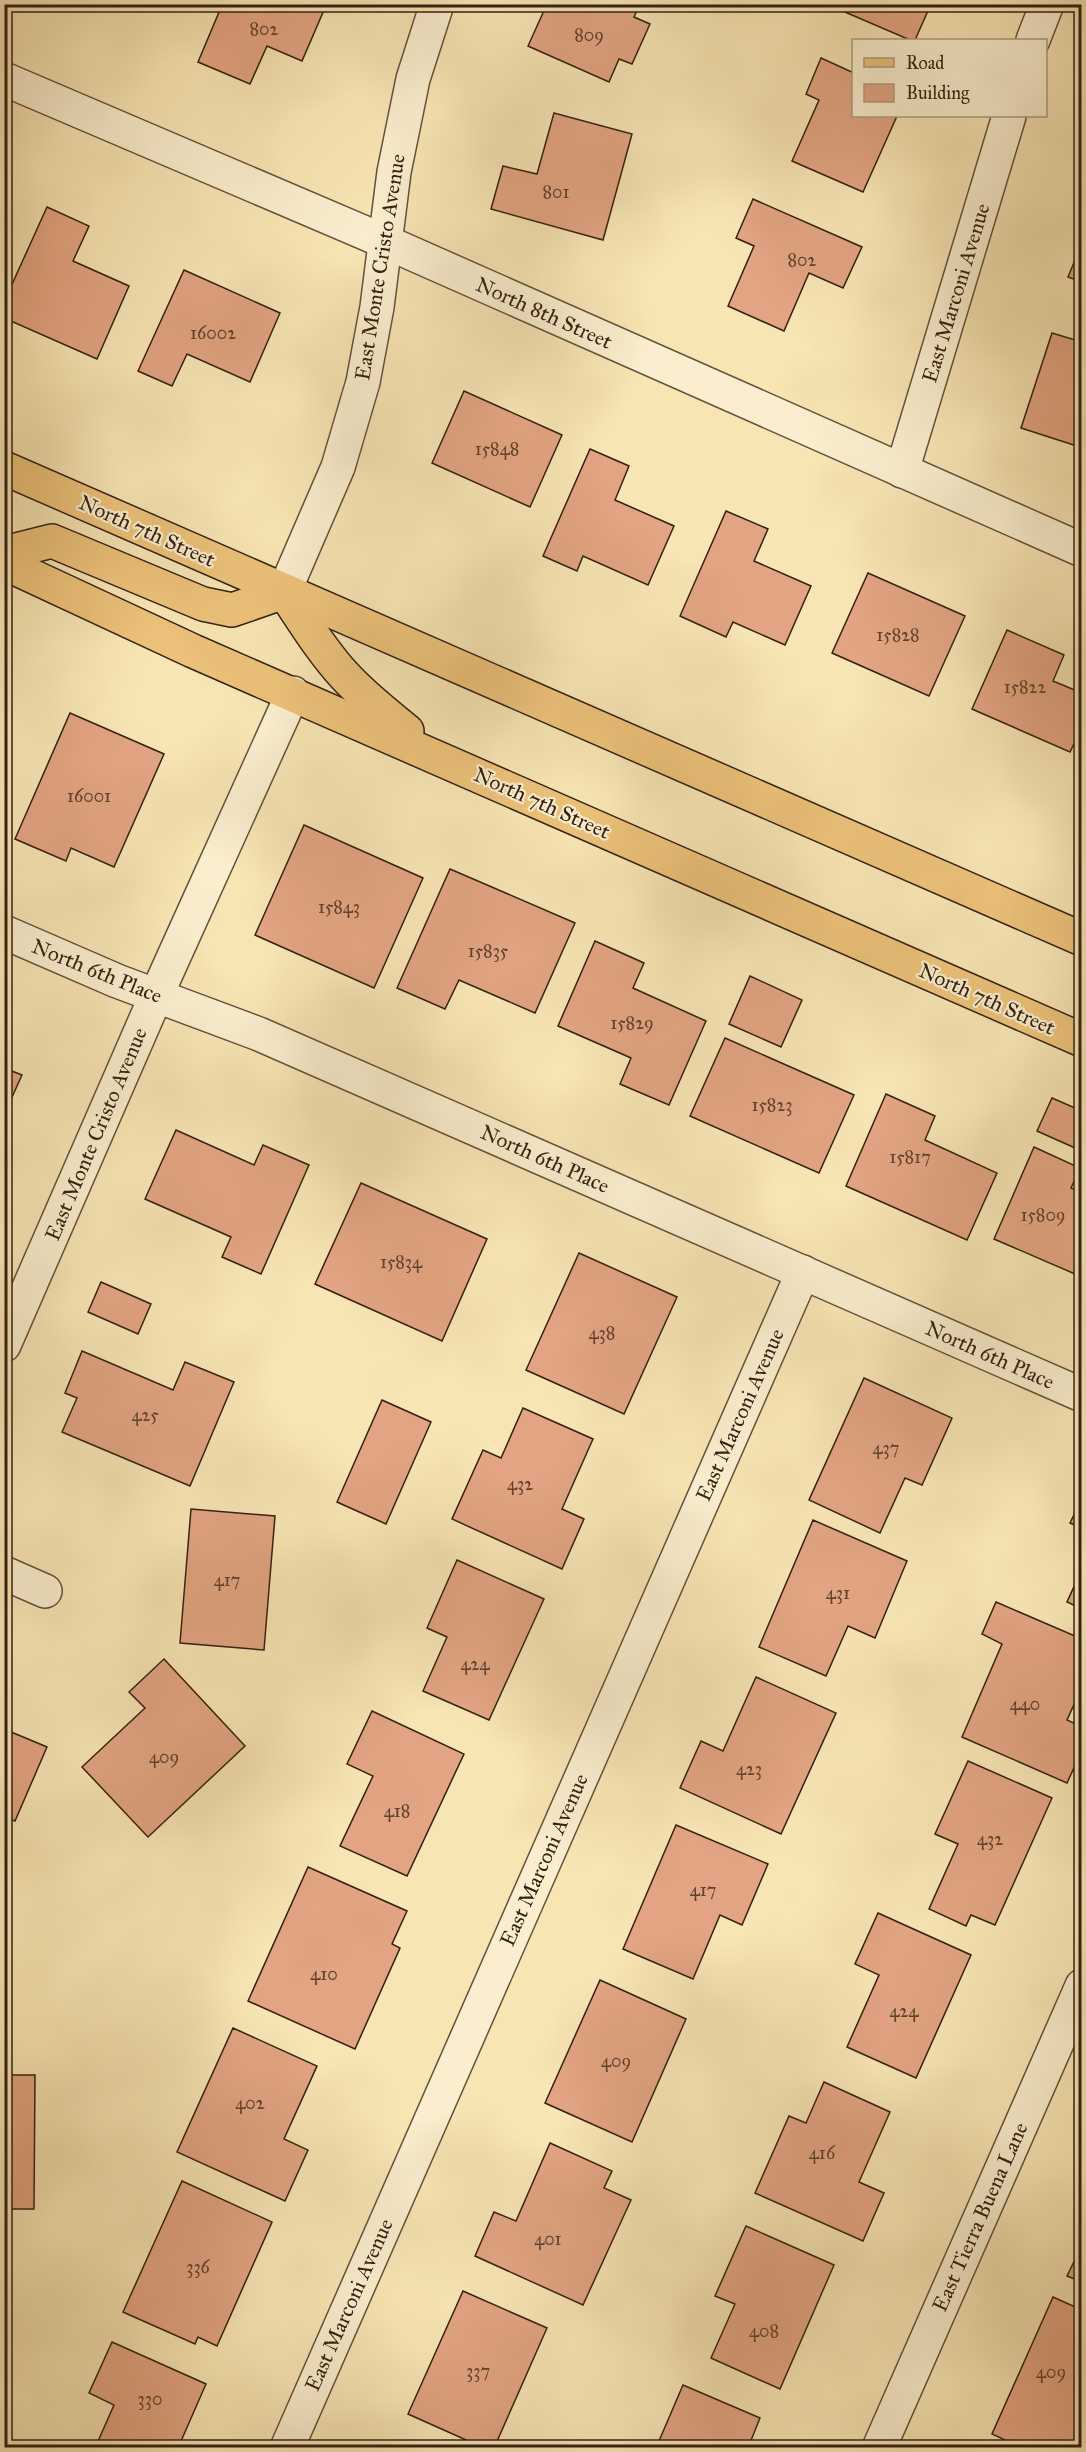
<svg xmlns="http://www.w3.org/2000/svg" width="1086" height="2452" font-family="'IM FELL Great Primer',serif">
	<style>
		.building { fill: #e2a482; stroke: #332013; stroke-width: 1.5 }
		.lines { fill: none; stroke-linecap: round; stroke-linejoin: round }
		.minor-casing { stroke: #64513b; stroke-width: 36 }
		.primary-casing { stroke: #332013; stroke-width: 36 }
		.minor { stroke: #faeece; stroke-width: 33 }
		.primary { stroke: #ecc27a; stroke-width: 33 }
		.labels { text-anchor: middle; stroke-width: 4.5; stroke-linejoin: round; paint-order: stroke }
		.number-label { font-size: 18px; fill: #5f412f }
		.street-label { font-size: 21px; fill: #332013; stroke: #faeece }
	</style>
	<rect width="100%" height="100%" fill="#f8e5b4"/>
	<filter id="stains"><feTurbulence type="fractalNoise" baseFrequency=".00333" numOctaves="4"/><feColorMatrix values="0 0 0 0 .2 0 0 0 0 .09 0 0 0 0 .02 0 0 0 .5 -.17"/></filter>
	<radialGradient id="worn" r=".72"><stop offset=".6" stop-color="#630" stop-opacity="0"/><stop offset="1" stop-color="#630" stop-opacity=".3"/></radialGradient>
	<g class="building">
		<polygon points="311,4 324,10 302,61 267,46 250,84 198,62 219,12 202,4"/>
		<polygon points="547,4 640,4 634,17 650,24 632,64 619,59 609,82 528,46"/>
		<polygon points="840,4 931,4 915,40 910,40 838,9"/>
		<polygon points="821,58 854,73 854,116 897,116 863,192 792,161 819,100 806,94"/>
		<polygon points="554,113 632,134 603,240 491,209 503,166 537,174"/>
		<polygon points="753,199 862,247 843,288 809,273 784,331 728,306 754,246 736,238"/>
		<polygon points="47,207 89,226 73,261 129,286 97,359 4,318 4,302"/>
		<polygon points="1082,243 1082,282 1068,277"/>
		<polygon points="184,270 280,313 250,382 187,354 172,386 138,371"/>
		<polygon points="1052,333 1082,342 1082,442 1080,447 1021,428"/>
		<polygon points="464,391 562,435 530,507 432,463"/>
		<polygon points="590,449 629,466 615,500 674,526 648,585 583,556 577,571 543,556"/>
		<polygon points="726,511 768,529 754,561 811,586 785,645 733,622 726,637 680,616"/>
		<polygon points="868,573 965,616 929,696 832,653"/>
		<polygon points="1007,630 1064,655 1053,681 1082,693 1082,727 1070,752 972,709"/>
		<polygon points="70,713 164,754 114,867 71,848 66,861 15,839"/>
		<polygon points="304,825 423,878 374,988 255,935"/>
		<polygon points="450,869 575,923 535,1013 459,980 445,1009 397,988"/>
		<polygon points="595,941 644,963 633,988 706,1021 669,1105 620,1084 631,1058 558,1026"/>
		<polygon points="750,976 802,1000 781,1047 729,1024"/>
		<polygon points="725,1038 854,1095 819,1173 690,1116"/>
		<polygon points="4,1068 22,1075 4,1115"/>
		<polygon points="886,1094 935,1116 925,1140 997,1173 967,1240 846,1186"/>
		<polygon points="1052,1098 1082,1111 1082,1151 1037,1131"/>
		<polygon points="176,1130 254,1165 263,1145 309,1165 261,1274 222,1257 231,1237 145,1199"/>
		<polygon points="1034,1147 1080,1168 1071,1188 1082,1192 1082,1277 994,1239"/>
		<polygon points="361,1183 487,1239 442,1341 315,1284"/>
		<polygon points="579,1253 677,1297 624,1414 526,1370"/>
		<polygon points="101,1282 151,1304 138,1334 88,1312"/>
		<polygon points="82,1351 173,1390 185,1362 234,1382 190,1486 62,1432 77,1398 65,1393"/>
		<polygon points="864,1378 952,1418 922,1485 905,1478 880,1533 809,1500"/>
		<polygon points="382,1400 431,1422 386,1524 337,1502"/>
		<polygon points="523,1408 593,1439 562,1509 584,1519 562,1569 452,1519 483,1450 501,1458"/>
		<polygon points="1082,1498 1082,1528 1070,1523"/>
		<polygon points="191,1509 275,1516 264,1650 180,1643"/>
		<polygon points="813,1520 907,1561 875,1638 848,1626 826,1676 759,1647"/>
		<polygon points="457,1560 544,1599 489,1720 423,1691 447,1637 427,1628"/>
		<polygon points="1082,1569 1082,1609 1067,1602"/>
		<polygon points="996,1602 1082,1639 1082,1687 1067,1720 1082,1727 1082,1750 1067,1783 962,1737 1002,1644 982,1634"/>
		<polygon points="164,1659 245,1746 148,1837 82,1767 145,1708 129,1692"/>
		<polygon points="756,1677 836,1713 781,1834 680,1788 701,1741 723,1751"/>
		<polygon points="372,1711 464,1754 407,1876 340,1846 373,1776 347,1764"/>
		<polygon points="4,1729 47,1747 15,1821 4,1817"/>
		<polygon points="968,1761 1052,1798 995,1925 971,1915 966,1926 929,1909 958,1844 935,1834"/>
		<polygon points="676,1825 768,1864 742,1925 720,1915 693,1979 623,1949"/>
		<polygon points="308,1867 407,1911 392,1944 400,1948 355,2049 248,2001"/>
		<polygon points="878,1913 971,1955 916,2078 847,2047 879,1975 855,1964"/>
		<polygon points="600,1980 686,2019 632,2142 545,2103"/>
		<polygon points="233,2028 317,2066 284,2139 308,2150 285,2201 177,2152"/>
		<polygon points="4,2075 35,2075 34,2209 4,2209"/>
		<polygon points="824,2082 890,2112 859,2182 884,2193 863,2241 755,2193 789,2116 806,2123"/>
		<polygon points="550,2143 612,2171 604,2188 631,2200 583,2305 475,2256 494,2212 516,2221"/>
		<polygon points="182,2181 272,2222 217,2346 198,2337 195,2344 123,2312"/>
		<polygon points="746,2226 834,2265 780,2389 711,2358 735,2304 715,2296"/>
		<polygon points="1082,2245 1082,2282 1067,2276"/>
		<polygon points="463,2291 547,2328 494,2448 484,2448 408,2414"/>
		<polygon points="1053,2297 1082,2310 1082,2448 1022,2448 992,2434"/>
		<polygon points="112,2342 206,2384 178,2448 95,2448 114,2405 89,2393"/>
		<polygon points="683,2385 760,2418 748,2448 656,2448"/>
	</g>
	<g class="lines">
		<defs>
			<g id="minor">
				<polyline points="1033,40 1047,4"/>
				<polyline points="4,79 386,242 1082,550"/>
				<polyline points="902,471 1009,116"/>
				<polyline points="284,592 338,467 363,382 377,307 394,172 413,79 437,4"/>
				<polyline points="4,932 117,981 259,1034 1082,1395"/>
				<polyline points="4,1345 156,996 293,693"/>
				<polyline points="4,1573 45,1591"/>
				<polyline points="287,2448 803,1272"/>
				<polyline points="879,2448 1082,1986"/>
			</g>
			<g id="primary">
				<polyline points="4,468 1082,939"/>
				<polyline points="4,553 52,541 203,604 232,610 284,592"/>
				<polyline points="4,563 193,651 1082,1040"/>
				<path d="M 284,592 C 303,620 321,650 344,675 C 363,696 385,713 407,731"/>
			</g>
		</defs>
		<use href="#minor" class="minor-casing"/>
		<use href="#primary" class="primary-casing"/>
		<use href="#minor" class="minor"/>
		<use href="#primary" class="primary"/>
	</g>
	<g class="labels">
		<g class="number-label">
			<text x="264" y="35">802</text>
			<text x="589" y="41">809</text>
			<text x="556" y="198">801</text>
			<text x="802" y="266">802</text>
			<text x="213" y="339">16002</text>
			<text x="497" y="455">15848</text>
			<text x="898" y="641">15828</text>
			<text x="1025" y="693">15822</text>
			<text x="89" y="802">16001</text>
			<text x="339" y="913">15843</text>
			<text x="488" y="957">15835</text>
			<text x="632" y="1029">15829</text>
			<text x="772" y="1111">15823</text>
			<text x="910" y="1163">15817</text>
			<text x="1043" y="1221">15809</text>
			<text x="401" y="1268">15834</text>
			<text x="602" y="1339">438</text>
			<text x="145" y="1421">425</text>
			<text x="886" y="1454">437</text>
			<text x="520" y="1490">432</text>
			<text x="227" y="1586">417</text>
			<text x="838" y="1599">431</text>
			<text x="475" y="1670">424</text>
			<text x="1025" y="1710">440</text>
			<text x="164" y="1763">409</text>
			<text x="749" y="1775">423</text>
			<text x="397" y="1817">418</text>
			<text x="990" y="1845">432</text>
			<text x="703" y="1896">417</text>
			<text x="324" y="1980">410</text>
			<text x="904" y="2017">424</text>
			<text x="616" y="2067">409</text>
			<text x="250" y="2109">402</text>
			<text x="822" y="2159">416</text>
			<text x="548" y="2245">401</text>
			<text x="198" y="2273">336</text>
			<text x="764" y="2337">408</text>
			<text x="478" y="2377">337</text>
			<text x="1051" y="2378">409</text>
			<text x="150" y="2405">330</text>
		</g>
		<g class="street-label">
			<text transform="translate(380 267) rotate(-81)" y="7">East Monte Cristo Avenue</text>
			<text transform="translate(956 293) rotate(-73)" y="7">East Marconi Avenue</text>
			<text transform="translate(544 313) rotate(24)" y="7">North 8th Street</text>
			<text transform="translate(147 531) rotate(24)" y="7">North 7th Street</text>
			<text transform="translate(542 803) rotate(24)" y="7">North 7th Street</text>
			<text transform="translate(97 971) rotate(22)" y="7">North 6th Place</text>
			<text transform="translate(987 999) rotate(24)" y="7">North 7th Street</text>
			<text transform="translate(96 1134) rotate(-67)" y="7">East Monte Cristo Avenue</text>
			<text transform="translate(545 1159) rotate(24)" y="7">North 6th Place</text>
			<text transform="translate(990 1355) rotate(24)" y="7">North 6th Place</text>
			<text transform="translate(740 1415) rotate(-66)" y="7">East Marconi Avenue</text>
			<text transform="translate(544 1860) rotate(-66)" y="7">East Marconi Avenue</text>
			<text transform="translate(980 2217) rotate(-66)" y="7">East Tierra Buena Lane</text>
			<text transform="translate(349 2305) rotate(-66)" y="7">East Marconi Avenue</text>
		</g>
	</g>
	<rect width="1086" height="2452" fill="none" stroke="#f8e5b4" stroke-width="24"/>
	<rect x="6" y="6" width="1074" height="2440" fill="none" stroke="#332013" stroke-width="3"/>
	<rect x="12" y="12" width="1062" height="2428" fill="none" stroke="#332013" stroke-width="1.5"/>
	<rect x="852" y="39" width="195" height="78" fill="#faeece" stroke="#aa9c83" stroke-width="1.5"/>
	<rect x="864" y="58" width="30" height="9" fill="#ecc27a" stroke="#aa9c83" stroke-width="1.5"/>
	<text x="906" y="69" font-size="18" fill="#332013">Road</text>
	<rect x="864" y="84" width="30" height="18" fill="#e2a482" stroke="#aa9c83" stroke-width="1.5"/>
	<text x="906" y="99" font-size="18" fill="#332013">Building</text>
	<rect width="100%" height="100%" filter="url(#stains)"/>
	<rect width="100%" height="100%" fill="url(#worn)"/>
</svg>
